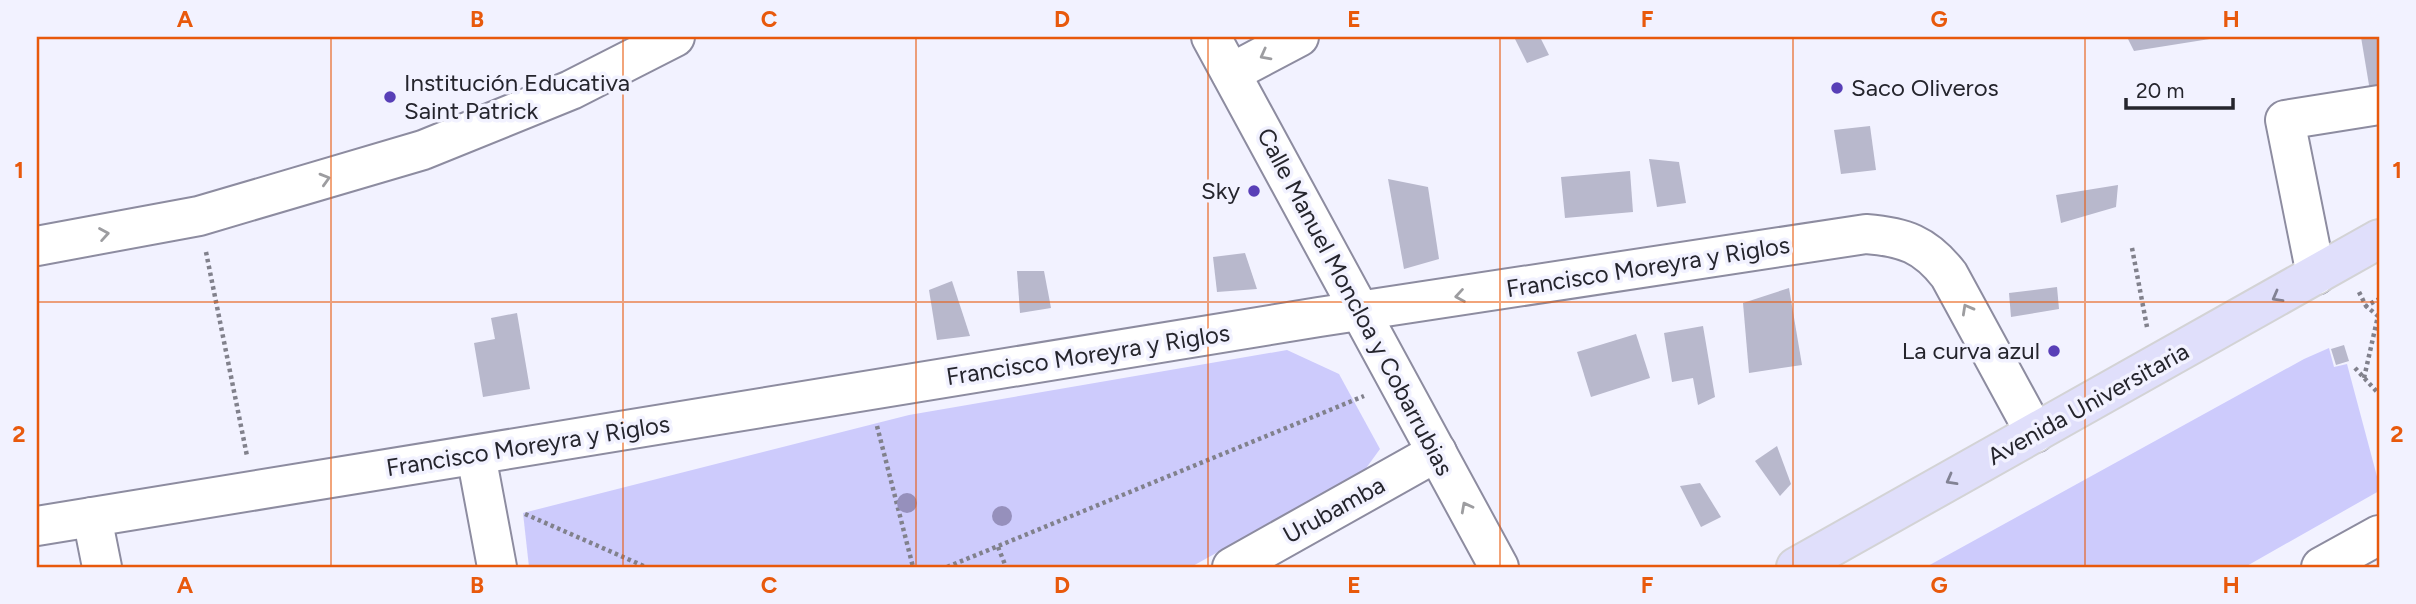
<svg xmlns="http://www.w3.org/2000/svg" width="2416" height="604" font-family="Figtree,sans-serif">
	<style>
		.green { fill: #cdcbfc }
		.building { fill: #b8b8cc }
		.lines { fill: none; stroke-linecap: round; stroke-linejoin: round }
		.minor-casing { stroke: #8d8ca0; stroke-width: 42 }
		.major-casing { stroke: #d3d3d5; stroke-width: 42 }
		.path { stroke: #81818c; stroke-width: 4.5; stroke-dasharray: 3.5 3.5; stroke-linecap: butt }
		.minor { stroke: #fff; stroke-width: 38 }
		.major { stroke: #e0dffb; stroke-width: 38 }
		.tree { fill: #9690bc }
		.oneway { stroke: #9d9da0 }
		.oneway2 { stroke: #828294 }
		.grid { fill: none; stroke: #e8590c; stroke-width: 2; stroke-opacity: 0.55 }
		.poi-dot { fill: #583fb7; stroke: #f2f2ff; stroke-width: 2.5 }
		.labels { text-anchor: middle; stroke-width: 7; stroke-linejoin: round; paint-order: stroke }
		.poi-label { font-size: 24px; fill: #25252d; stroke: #f2f2ff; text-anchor: start }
		.street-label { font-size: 24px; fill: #25252d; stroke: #f2f2ff }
		.neatline { fill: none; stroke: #e8590c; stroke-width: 2.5 }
		.grid-label { font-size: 23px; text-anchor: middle; font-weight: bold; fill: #e8590c }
	</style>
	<rect width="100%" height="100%" fill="#f2f2ff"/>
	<g class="green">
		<polygon points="2329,348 2334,367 2347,364 2379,484 2379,491 2245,567 1926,567 2304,359"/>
		<polygon points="1287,350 1339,374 1380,449 1364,471 1191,567 529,567 523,513 909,415"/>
	</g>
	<g class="building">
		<polygon points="1514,37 1545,37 1541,39 1549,55 1527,63"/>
		<polygon points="2127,37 2216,37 2216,38 2134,51"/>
		<polygon points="2361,37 2379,37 2379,95 2371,97"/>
		<polygon points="1870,126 1876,170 1841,174 1834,130"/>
		<polygon points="1649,159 1679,162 1686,203 1657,207"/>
		<polygon points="1630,171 1633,212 1565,218 1561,177"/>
		<polygon points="1388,179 1428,187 1439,259 1404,269"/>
		<polygon points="2118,185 2116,207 2061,223 2056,195"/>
		<polygon points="1245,253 1257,289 1217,292 1213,257"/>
		<polygon points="1017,271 1044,271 1051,308 1020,313"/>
		<polygon points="952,281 970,336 937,340 929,290"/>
		<polygon points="2057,287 2059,309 2011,317 2009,293"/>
		<polygon points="1789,288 1802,365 1749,373 1743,303"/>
		<polygon points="517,313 530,389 483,397 474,343 495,339 491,318"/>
		<polygon points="1703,326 1715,397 1698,405 1693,378 1672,382 1664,333"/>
		<polygon points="1636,334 1650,378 1591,397 1577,352"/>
		<polygon points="2344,345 2349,361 2336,365 2331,349"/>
		<polygon points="1777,446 1791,484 1780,496 1755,461"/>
		<polygon points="1700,483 1721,517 1701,527 1680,486"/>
	</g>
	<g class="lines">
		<defs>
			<g id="minor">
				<polyline points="1211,37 1499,567"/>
				<polyline points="1231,73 1299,37"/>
				<polyline points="37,246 199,216 423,150 571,90 675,37"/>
				<polyline points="2316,275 2285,120 2379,105"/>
				<polyline points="476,455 497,567"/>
				<polyline points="92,517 102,567"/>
				<path d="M 37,526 L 1319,317 L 1866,234 C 1904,237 1925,244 1949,275 L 2035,433"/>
				<polyline points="1232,567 1437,452"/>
				<polyline points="2321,567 2379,535"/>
			</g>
			<polyline id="major" points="1796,567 2379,239"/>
		</defs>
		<use href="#minor" class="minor-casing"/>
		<use href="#major" class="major-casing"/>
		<g class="path">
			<polyline points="2132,248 2147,327"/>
			<polyline points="206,252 247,456"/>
			<polyline points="2359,292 2366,306 2379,299"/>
			<polyline points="2355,368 2379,394"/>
			<polyline points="2364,378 2378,316 2366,306"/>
			<polyline points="877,426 913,567"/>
			<polyline points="525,514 646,567"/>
			<polyline points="998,547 1006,567"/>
			<polyline points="947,567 1364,396"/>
		</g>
		<use href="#minor" class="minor"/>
		<use href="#major" class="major"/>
	</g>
	<g class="tree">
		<circle cx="907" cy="503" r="10"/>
		<circle cx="1002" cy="516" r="10"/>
	</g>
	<defs><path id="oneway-chevron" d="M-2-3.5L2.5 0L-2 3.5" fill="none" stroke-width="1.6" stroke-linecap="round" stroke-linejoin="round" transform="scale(1.75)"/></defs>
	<g class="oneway">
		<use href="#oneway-chevron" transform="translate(1265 55) rotate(152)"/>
		<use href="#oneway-chevron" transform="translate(325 179) rotate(-16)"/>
		<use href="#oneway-chevron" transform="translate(104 234) rotate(-10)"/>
		<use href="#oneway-chevron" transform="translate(1460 296) rotate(171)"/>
		<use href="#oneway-chevron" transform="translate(1967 309) rotate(-119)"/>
		<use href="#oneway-chevron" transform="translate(1466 507) rotate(-118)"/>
	</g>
	<g class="oneway2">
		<use href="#oneway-chevron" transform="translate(2277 297) rotate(151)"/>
		<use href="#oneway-chevron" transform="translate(1951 480) rotate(151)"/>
	</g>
	<path class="grid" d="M 331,37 L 331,567M 623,37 L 623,567M 916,37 L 916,567M 1208,37 L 1208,567M 1500,37 L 1500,567M 1793,37 L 1793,567M 2085,37 L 2085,567M 37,302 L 2379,302"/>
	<g class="poi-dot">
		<circle cx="1837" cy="88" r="7"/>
		<circle cx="390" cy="97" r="7"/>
		<circle cx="1254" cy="191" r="7"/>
		<circle cx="2054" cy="351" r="7"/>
	</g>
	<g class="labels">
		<g class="poi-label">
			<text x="404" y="91">Institución Educativa<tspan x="404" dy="28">Saint Patrick</tspan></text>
			<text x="1851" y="96">Saco Oliveros</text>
			<text x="1240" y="199" text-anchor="end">Sky</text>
			<text x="2040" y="359" text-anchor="end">La curva azul</text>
		</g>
		<g class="street-label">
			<text transform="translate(1648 267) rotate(-9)" y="8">Francisco Moreyra y Riglos</text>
			<text transform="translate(1355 302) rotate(62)" y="8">Calle Manuel Moncloa y Cobarrubias</text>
			<text transform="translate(1088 355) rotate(-9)" y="8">Francisco Moreyra y Riglos</text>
			<text transform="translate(2088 404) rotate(-29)" y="8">Avenida Universitaria</text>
			<text transform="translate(528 446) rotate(-9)" y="8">Francisco Moreyra y Riglos</text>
			<text transform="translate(1334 510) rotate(-29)" y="8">Urubamba</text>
		</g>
	</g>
	<rect width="2416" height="604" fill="none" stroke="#f2f2ff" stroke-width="77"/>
	<path d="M2126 98v10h107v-10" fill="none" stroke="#25252d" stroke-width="3.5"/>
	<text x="2136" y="98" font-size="21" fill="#25252d" stroke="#f2f2ff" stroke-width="5" paint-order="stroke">20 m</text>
	<rect x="38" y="38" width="2340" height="528" class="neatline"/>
	<g class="grid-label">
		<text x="185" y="27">A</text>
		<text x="477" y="27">B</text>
		<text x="769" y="27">C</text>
		<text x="1062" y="27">D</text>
		<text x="1354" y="27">E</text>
		<text x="1647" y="27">F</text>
		<text x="1939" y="27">G</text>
		<text x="2231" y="27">H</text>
		<text x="19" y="178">1</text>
		<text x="2397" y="178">1</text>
		<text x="19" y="442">2</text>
		<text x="2397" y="442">2</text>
		<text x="185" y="593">A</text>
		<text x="477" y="593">B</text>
		<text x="769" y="593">C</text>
		<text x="1062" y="593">D</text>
		<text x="1354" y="593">E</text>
		<text x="1647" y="593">F</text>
		<text x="1939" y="593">G</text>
		<text x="2231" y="593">H</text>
	</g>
</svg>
